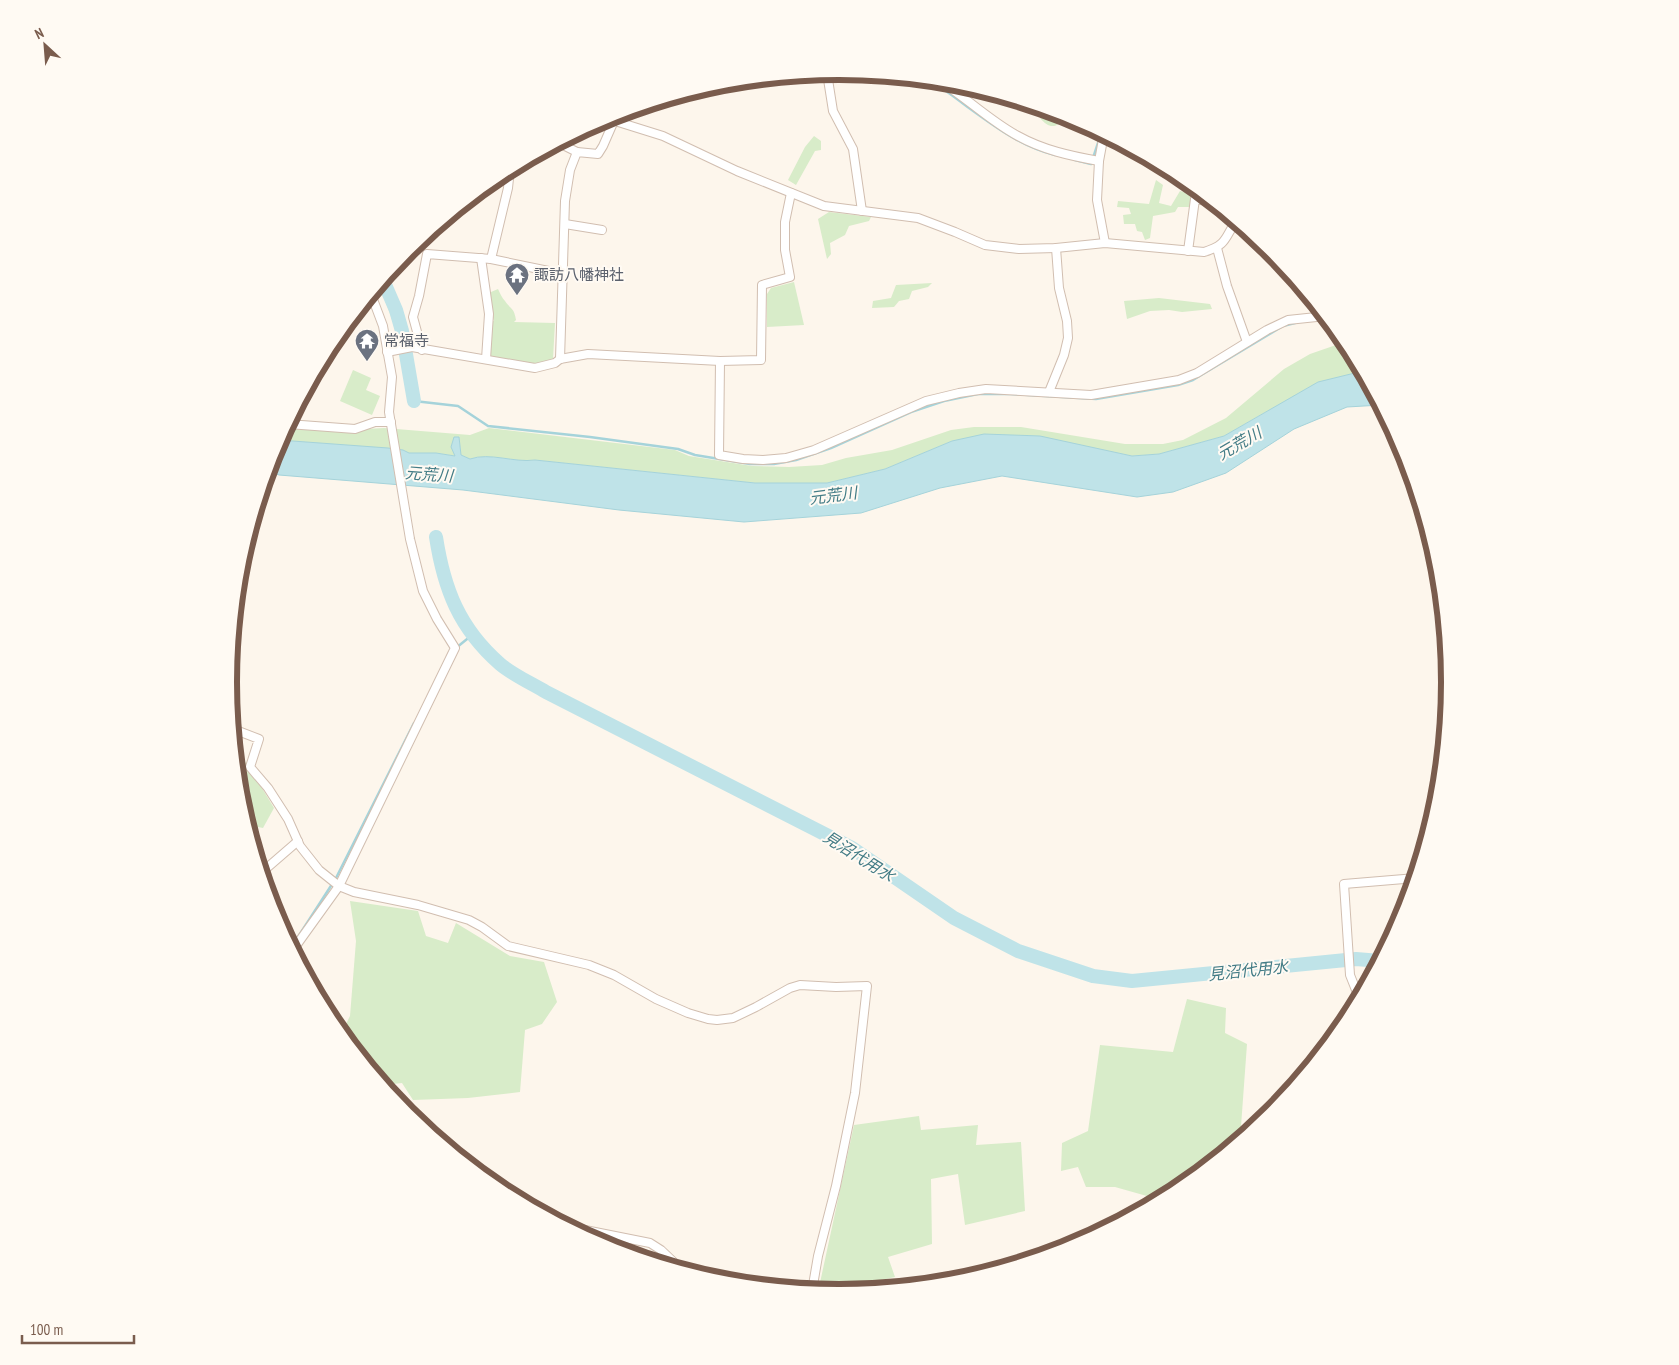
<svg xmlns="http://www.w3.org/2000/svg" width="1679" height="1365" font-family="'PT Sans Narrow','Noto Sans JP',sans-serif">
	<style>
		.green { fill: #d8ecc9 }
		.water { fill: #bfe3e8; stroke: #a5d3da }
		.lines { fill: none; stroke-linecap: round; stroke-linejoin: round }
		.stream { stroke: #a5d3da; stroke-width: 2.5 }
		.canal { stroke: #bfe3e8; stroke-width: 8 }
		.river { stroke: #bfe3e8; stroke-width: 14 }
		.minor-casing { stroke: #d1beb0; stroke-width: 10 }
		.minor { stroke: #fff; stroke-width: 8 }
		.labels { text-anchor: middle; stroke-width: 4; stroke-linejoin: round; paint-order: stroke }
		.worship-label { font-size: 15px; fill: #5b616d; stroke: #fffaf3; text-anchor: start }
		.water-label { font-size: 16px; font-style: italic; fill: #437c86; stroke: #fffaf3 }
		.rim { fill: none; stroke: #7a5c4d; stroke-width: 6 }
	</style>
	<rect width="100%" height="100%" fill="#fdf6ec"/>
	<g class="green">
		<path d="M 1040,108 L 1047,110 L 1048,117 L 1059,119 L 1060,114 L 1067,116 C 1057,128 1050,130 1040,118 Z"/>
		<polygon points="814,136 821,141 821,150 815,151 796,185 788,180 805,147"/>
		<polygon points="1156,180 1163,185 1159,203 1171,206 1180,191 1188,193 1191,198 1190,207 1178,207 1175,212 1153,216 1150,238 1145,240 1142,232 1137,231 1135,224 1124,224 1123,215 1131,214 1129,208 1117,207 1118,201 1149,204"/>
		<polygon points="829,212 871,217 869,221 849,226 845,235 830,243 831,254 827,259 818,219"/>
		<polygon points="794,282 804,325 767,327 767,294 771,288"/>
		<polygon points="932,283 928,287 912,291 909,299 899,301 894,307 872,308 873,301 891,298 896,285"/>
		<polygon points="380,284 392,308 401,345 398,346 394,325 382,292 375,290"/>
		<path d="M 498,289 C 500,293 502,298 505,301 C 511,310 514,307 516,320 L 514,322 L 555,323 L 553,359 C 532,368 511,361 490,357 L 488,353 L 491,321 L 494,321 L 491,311 L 491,292 Z"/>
		<polygon points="1159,298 1210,304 1212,309 1182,312 1169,310 1150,311 1127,319 1124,301"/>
		<path d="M 1348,344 L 1363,371 L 1344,377 L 1264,413 L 1224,436 L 1159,454 L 1132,456 L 1112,452 L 952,441 L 885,469 L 827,483 L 755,483 L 535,460 C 514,463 490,452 470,459 L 461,455 L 459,437 L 453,449 L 456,456 L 436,453 L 408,453 L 403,450 L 279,440 L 287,426 L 365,429 L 384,428 L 470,435 L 489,428 L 675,450 L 689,456 L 752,466 L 789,467 L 822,465 L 846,458 L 892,450 L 951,430 L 974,427 L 1021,427 L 1125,444 L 1163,444 L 1183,440 L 1226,418 L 1284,369 L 1310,354 L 1336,345 Z"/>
		<polygon points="353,370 371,378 366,390 380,396 372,415 340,401"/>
		<polygon points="236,759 247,763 274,808 263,828 247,825 240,801"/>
		<polygon points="350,901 418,911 426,936 448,943 456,923 510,956 544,962 557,1002 542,1024 525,1030 520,1092 468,1098 413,1100 402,1083 383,1085 341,1034 350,1016 356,941"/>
		<polygon points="1187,999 1226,1008 1225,1033 1247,1044 1240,1140 1179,1191 1161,1200 1115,1187 1086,1187 1078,1167 1061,1171 1062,1143 1088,1131 1100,1045 1173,1052"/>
		<polygon points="919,1116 921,1130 978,1125 976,1145 1021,1142 1025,1211 965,1225 958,1174 931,1179 932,1244 888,1257 895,1277 858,1285 858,1292 840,1294 818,1292 854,1125"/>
	</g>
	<path class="water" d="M 1363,371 L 1381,405 L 1347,407 L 1294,429 L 1226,473 L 1173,492 L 1137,497 L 1002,476 L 940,488 L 861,513 L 744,522 L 619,510 L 463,490 L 279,475 L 268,471 L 275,448 L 279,440 L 388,448 L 403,450 L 409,453 L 436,453 L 455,456 L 451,447 L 454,437 L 459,437 L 461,455 L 470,459 C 490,452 514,463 535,460 L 755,483 L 827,483 L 885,469 L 952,441 L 984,434 L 1040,436 L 1132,456 L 1159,454 L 1224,436 L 1318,382 Z"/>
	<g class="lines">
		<g class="stream">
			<polyline points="822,73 837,76 857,73"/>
			<path d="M 926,80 C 940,85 953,96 965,105 C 994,126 1020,146 1055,155"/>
			<polyline points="1075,160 1091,164 1099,140"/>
			<polyline points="414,401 458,406 488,426 590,437 678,449 695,455 750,464 774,464 796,460 831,448 911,412 944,401 978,394 1011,394 1096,399 1178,385 1193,380 1283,326 1295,323"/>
			<polyline points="456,648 472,635"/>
			<polyline points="298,937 336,878 414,723"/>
		</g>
		<path class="canal" d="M 436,537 C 444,589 459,628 500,664 C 513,675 531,683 546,692 L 852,848"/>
		<g class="river">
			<polyline points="383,280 396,310 402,331 414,401"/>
			<path d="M 436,537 C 444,589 459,628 500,664 C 513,675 531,683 546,692 L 852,848 L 954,918 L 1018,951 L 1093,976 L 1132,981 L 1356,959 L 1380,961"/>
		</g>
		<defs>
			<g id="minor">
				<polyline points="827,73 833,111 853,149 862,211"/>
				<path d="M 940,81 C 967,98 990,121 1018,136 C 1043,150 1071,156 1099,161"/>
				<path d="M 615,121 L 663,136 L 737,171 L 824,206 L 918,218 L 955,232 L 985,245 L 1019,249 L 1056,248 L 1105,243 L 1204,252 C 1227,245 1224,239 1236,221"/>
				<polyline points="1104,134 1099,161 1097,200 1105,243"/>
				<polyline points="559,143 577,152"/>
				<polyline points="565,224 602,230"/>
				<polyline points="1217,248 1227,286 1247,342"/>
				<polyline points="1188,251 1195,199 1213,202"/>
				<polyline points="481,258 489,314 486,359"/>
				<polyline points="491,259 508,188 510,169"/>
				<polyline points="422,350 413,317 419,296 427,254 491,259 563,274"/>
				<polyline points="387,352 412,347 535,368 555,363 560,359 588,354 720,361 761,360 762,285 790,277 785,250 785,222 791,193"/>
				<polyline points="560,359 565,201 570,170 577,152 598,154 603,146 617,114"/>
				<polyline points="720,361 719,455 743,459 763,460 786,458 814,450 926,401 959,393 986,389 1091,395 1179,380 1197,373 1267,330 1288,320 1326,316"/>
				<polyline points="1049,392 1064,355 1068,338 1067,321 1059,288 1056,248"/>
				<polyline points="288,424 355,429 375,422 391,422"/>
				<polyline points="233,729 259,739 250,767 268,788 288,819 300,846 319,870 339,886 354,892 418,905 469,920 482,927 508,946 589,965 614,975 656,999 688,1013 708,1019 717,1020 733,1018 756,1007 790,988 800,985 836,987 867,986 855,1093 836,1186 818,1256 812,1291"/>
				<polyline points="261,873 298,841"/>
				<polyline points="293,950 339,886 455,648 437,619 423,591 410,539 389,412 392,377 383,326 371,294"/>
				<polyline points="1360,1000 1350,975 1344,884 1416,878"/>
				<polyline points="565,1226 650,1243 661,1250 683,1271"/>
			</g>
		</defs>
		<use href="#minor" class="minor-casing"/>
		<use href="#minor" class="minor"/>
	</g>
	<defs>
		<symbol id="temple-pin" viewBox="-11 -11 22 30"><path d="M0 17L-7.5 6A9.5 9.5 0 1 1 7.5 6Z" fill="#6b7280" stroke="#fffaf3"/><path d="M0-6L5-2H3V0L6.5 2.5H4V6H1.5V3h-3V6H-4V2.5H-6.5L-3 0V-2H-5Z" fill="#fff"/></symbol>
	</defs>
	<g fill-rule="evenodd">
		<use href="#temple-pin" x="503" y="261" width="28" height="38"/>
		<use href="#temple-pin" x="353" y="327" width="28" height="38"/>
	</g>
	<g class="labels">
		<g class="worship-label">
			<text x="534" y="280">諏訪八幡神社</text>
			<text x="384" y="346">常福寺</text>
		</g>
		<g class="water-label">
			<text transform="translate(1239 443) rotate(-30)" y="6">元荒川</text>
			<text transform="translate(429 474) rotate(4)" y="6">元荒川</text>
			<text transform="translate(833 495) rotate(-7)" y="6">元荒川</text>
			<text transform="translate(859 856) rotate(32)" y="6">見沼代用水</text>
			<text transform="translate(1248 970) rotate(-6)" y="6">見沼代用水</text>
		</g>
	</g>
	<path d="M0 0H1679V1365H0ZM237 682a602 602 0 1 1 1204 0a602 602 0 1 1-1204 0Z" fill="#fffaf3" fill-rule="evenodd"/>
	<path class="rim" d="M237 682a602 602 0 1 1 1204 0a602 602 0 1 1-1204 0Z"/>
	<g transform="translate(45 45) rotate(334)" stroke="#fffaf3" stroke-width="4" paint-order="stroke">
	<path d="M0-4L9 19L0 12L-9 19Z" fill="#7a5c4d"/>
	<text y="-8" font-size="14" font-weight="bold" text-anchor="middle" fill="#7a5c4d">N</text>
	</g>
	<path d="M22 1335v8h112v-8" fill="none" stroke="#7a5c4d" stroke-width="2.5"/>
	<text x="30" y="1335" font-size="15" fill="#7a5c4d" stroke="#fffaf3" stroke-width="4" paint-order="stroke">100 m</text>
</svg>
